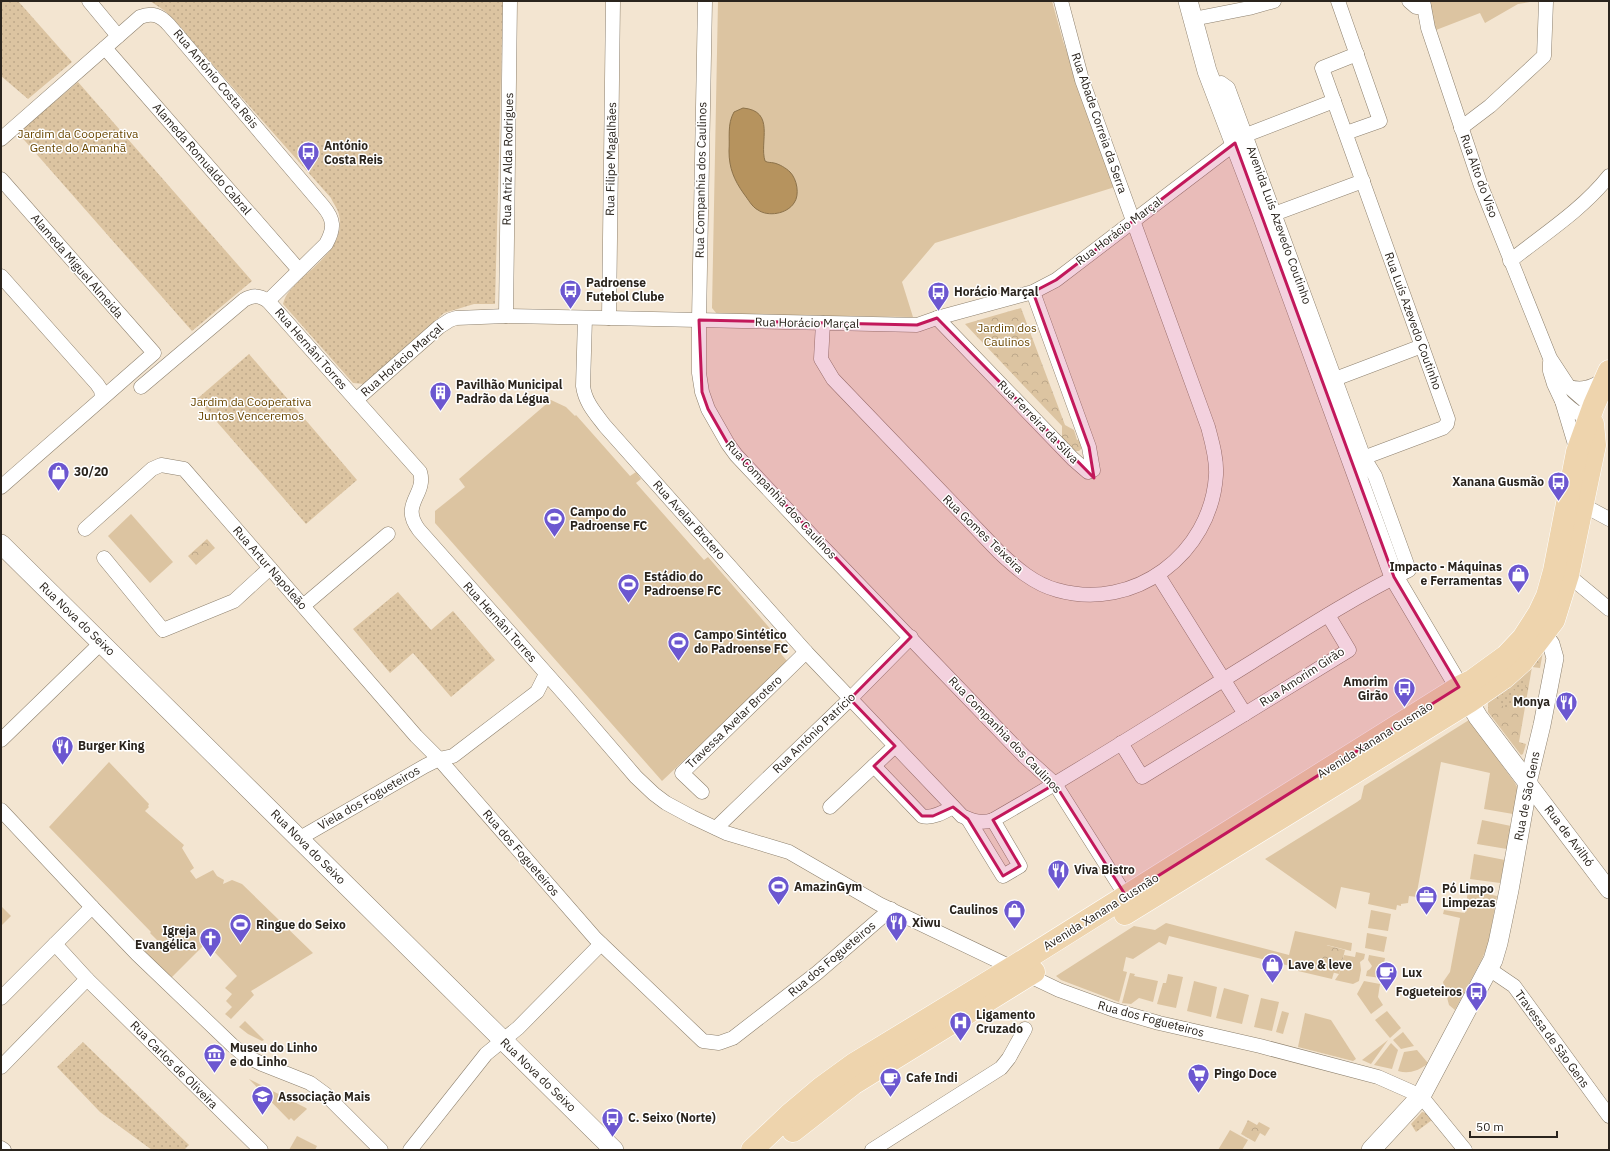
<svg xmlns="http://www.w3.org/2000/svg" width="1610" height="1151" font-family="'IBM Plex Sans',sans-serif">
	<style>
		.grass { fill: #dcc4a1 }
		.park { fill: url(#park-crowns) }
		.garden { fill: url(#garden-dots) }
		.water { fill: #b6935e; stroke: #8c724a }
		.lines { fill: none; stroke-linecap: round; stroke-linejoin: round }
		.minor-casing { stroke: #8d806e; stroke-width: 15 }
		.tertiary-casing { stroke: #8d806e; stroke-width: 18 }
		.secondary-casing { stroke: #8d806e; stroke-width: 20 }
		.primary-casing { stroke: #fff; stroke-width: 23 }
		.minor { stroke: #fff; stroke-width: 14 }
		.tertiary { stroke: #fff; stroke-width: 17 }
		.secondary { stroke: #fff; stroke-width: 19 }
		.primary { stroke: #eed4ad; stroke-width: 22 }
		.marked { fill: #c2185b; fill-opacity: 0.2; stroke: #c2185b; stroke-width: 3; stroke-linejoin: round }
		.labels { text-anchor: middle; stroke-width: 3; stroke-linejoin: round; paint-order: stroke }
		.street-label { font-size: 12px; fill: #2a241d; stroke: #fff }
		.park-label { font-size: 12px; fill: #694600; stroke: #fff }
		.poi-label { font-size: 12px; font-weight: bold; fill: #2a241d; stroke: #fff; text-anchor: start }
	</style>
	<defs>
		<pattern id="park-crowns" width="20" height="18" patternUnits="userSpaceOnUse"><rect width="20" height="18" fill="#dcc4a1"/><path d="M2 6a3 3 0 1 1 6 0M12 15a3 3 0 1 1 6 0" fill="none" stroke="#bda88a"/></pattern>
		<pattern id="garden-dots" width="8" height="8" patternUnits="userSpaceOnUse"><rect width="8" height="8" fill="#dcc4a1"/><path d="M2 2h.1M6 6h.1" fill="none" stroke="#bda88a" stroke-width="1.8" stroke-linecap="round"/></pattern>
	</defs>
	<rect width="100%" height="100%" fill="#f3e5d1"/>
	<g class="grass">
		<polygon points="718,1 1052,1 1063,41 1115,187 935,243 902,282 913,317 722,315 717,314 712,308"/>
		<polygon points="1428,1 1536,1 1518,4 1485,23 1480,13 1436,30"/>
		<polygon points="551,400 566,407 575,416 576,415 630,476 636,472 641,479 636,483 704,560 708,557 787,648 781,654 788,662 662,781 435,523 435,511 465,487 459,479"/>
		<polygon points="131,514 173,562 150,583 108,536"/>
		<polygon points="1469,720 1515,783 1518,789 1513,814 1484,809 1490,773 1441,762 1417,892 1418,892 1417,897 1409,896 1408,903 1401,904 1401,906 1397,905 1396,910 1368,904 1370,893 1341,887 1336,909 1265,859 1357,802 1361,799 1364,786"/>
		<polygon points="109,762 149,804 148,806 149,807 145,811 184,845 182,848 194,868 190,871 196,879 213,870 217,876 224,880 223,884 232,880 242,884 313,953 251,991 254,995 231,1019 225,1014 232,1007 226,1001 232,994 225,988 237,976 206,943 170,979 144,951 157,940 150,933 151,932 49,827"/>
		<polygon points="1482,820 1511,826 1507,849 1477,844"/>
		<polygon points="1474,854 1505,860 1500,883 1470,879"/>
		<polygon points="1468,890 1497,896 1488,945 1481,961 1455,1010 1449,1005 1443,982 1450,972 1460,918 1443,914 1444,910 1465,913"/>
		<polygon points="1,906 11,916 1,926"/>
		<polygon points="1371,910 1391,914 1388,931 1368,928"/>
		<polygon points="1166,923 1289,955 1295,931 1352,943 1351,951 1327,945 1319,968 1334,972 1332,979 1298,971 1298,968 1169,936 1166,945 1159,942 1133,959 1126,957 1123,971 1127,972 1119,1002 1061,980 1056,976 1134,926 1155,930"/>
		<polygon points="1367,933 1387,937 1384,952 1365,948"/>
		<polygon points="1356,952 1365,954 1364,959 1360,962 1361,970 1359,981 1353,984 1335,980 1339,974 1344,955 1355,957"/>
		<polygon points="1369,955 1385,958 1381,978 1366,976 1367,971 1370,969 1372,966 1368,960"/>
		<polygon points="1130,973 1135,974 1134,976 1158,981 1153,1002 1139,998 1131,1004 1122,1003"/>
		<polygon points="1168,974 1183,977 1176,1008 1157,1004 1163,983 1166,983"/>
		<polygon points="1194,981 1217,987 1211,1017 1187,1011"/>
		<polygon points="1364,981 1380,984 1378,997 1383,1005 1371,1014 1357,994"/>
		<polygon points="1224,988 1249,995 1242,1024 1216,1018"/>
		<polygon points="1261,998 1279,1002 1272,1031 1254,1027"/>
		<polygon points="1282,1011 1289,1013 1283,1034 1276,1032"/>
		<polygon points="1387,1011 1401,1028 1390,1038 1375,1020"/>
		<polygon points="1305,1013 1331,1020 1356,1059 1353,1061 1298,1047"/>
		<polygon points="245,1021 264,1040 262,1041 248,1034 239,1027"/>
		<polygon points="1403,1032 1414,1046 1401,1049 1393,1040"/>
		<polygon points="1388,1040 1371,1064 1362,1060"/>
		<polygon points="1391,1043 1398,1050 1392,1069 1374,1065"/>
		<path d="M 1417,1050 L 1428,1063 L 1426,1065 C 1417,1071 1409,1074 1398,1071 L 1404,1052 Z"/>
		<polygon points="249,1079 306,1108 307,1109 294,1121 291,1118 289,1120"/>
		<polygon points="1230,1130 1248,1140 1242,1150 1218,1150"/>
		<polygon points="297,1136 317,1146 315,1150 289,1150"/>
	</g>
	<g class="park">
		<polygon points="1021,308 1065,425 1074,430 1077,440 1080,439 1082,448 1079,451 1073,451 1067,446 1070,445 1062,438 1062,426 965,324"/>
		<polygon points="207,539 215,548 196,565 188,556"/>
		<polygon points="1543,652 1540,668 1532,667 1519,742 1526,744 1523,754 1521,755 1488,712 1488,701"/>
		<polygon points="184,926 197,940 179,957 166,944"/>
		<polygon points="1326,945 1345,950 1339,974 1319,969"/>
		<polygon points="1248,1120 1257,1125 1259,1122 1270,1128 1265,1136 1260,1133 1255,1142 1241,1134"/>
	</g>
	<g class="garden">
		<polygon points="1,1 18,1 72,62 28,99 1,76"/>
		<path d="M 150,1 L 503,1 L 495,304 L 474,304 L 444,313 L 364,384 L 353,383 L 283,304 C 286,292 292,289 300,280 C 318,263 346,243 339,215 C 338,209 333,203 331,198 L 165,11 Z"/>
		<polygon points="78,82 252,281 192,331 18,133"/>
		<polygon points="249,354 357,480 306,524 197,399"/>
		<polygon points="398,592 431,630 453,611 495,660 451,697 413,653 390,673 353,629"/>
		<circle cx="1519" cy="685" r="7"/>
		<circle cx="1508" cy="700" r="8"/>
		<polygon points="83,1042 189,1145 184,1150 152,1150 100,1112 57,1067"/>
		<polygon points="1422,1112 1426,1113 1432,1120 1416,1132 1411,1124"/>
	</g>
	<path class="water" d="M 743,108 C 776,111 759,142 765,161 C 768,163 770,162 774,163 C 779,164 786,168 790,172 C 797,179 800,195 794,203 C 787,214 768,217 758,210 C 752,207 748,199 744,194 C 734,180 729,168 729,151 C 730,138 727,124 734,112 Z"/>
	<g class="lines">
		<defs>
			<g id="minor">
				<polyline points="89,1 118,36"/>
				<polyline points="705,1 699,320 699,373 702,392 708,409 728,444 736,455 814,538 1024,756 1055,784 1126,896"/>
				<polyline points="1338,1 1380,121 1346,133"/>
				<polyline points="1409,1 1416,7 1424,7"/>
				<path d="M 1423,1 L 1428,28 L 1481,186 L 1550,358 L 1569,387 C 1585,391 1592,386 1606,379"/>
				<polyline points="1193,19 1249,8 1274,1"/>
				<polyline points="105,48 299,270"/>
				<polyline points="1461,128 1490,106 1544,56 1546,2"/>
				<path d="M 1,139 L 140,17 C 152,12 160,15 169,25 L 323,206 C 334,219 335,228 326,244 L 268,301"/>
				<polyline points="1,179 154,353 1,487"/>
				<polyline points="1266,217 1363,181"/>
				<path d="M 1510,261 C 1544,234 1582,210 1609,176"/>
				<polyline points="1,276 97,384 101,390 102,397"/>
				<polyline points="506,316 510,1"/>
				<path d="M 585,318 L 583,386 C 585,402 595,413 605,426 L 806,652 L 962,816 C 973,821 982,824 993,820 C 1081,770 1166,715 1252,662 C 1303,630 1354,597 1409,570 L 1375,476 L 1364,458 L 1228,88 L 1221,83 L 1212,85"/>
				<polyline points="609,318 613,1"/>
				<polyline points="937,318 1073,459 1088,472 1093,470 1089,447 1033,292"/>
				<path d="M 823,323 L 821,359 L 833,379 L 999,552 C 1016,568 1034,584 1057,590 C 1134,612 1211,554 1216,475 C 1217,459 1212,442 1208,427 L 1082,80 L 1061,1"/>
				<polyline points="1550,362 1550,371 1554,384 1562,401 1577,451"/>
				<polyline points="1327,382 1422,346"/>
				<path d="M 141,387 L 244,300 C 253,295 259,295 268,301 L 420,472 C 427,495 399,504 419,530 L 568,698 L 636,777 L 654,794 L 666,803 L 692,817 L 726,833 L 789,852 L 879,904 L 1059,990 L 1114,1010 L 1159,1023 L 1260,1046 L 1378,1077 L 1421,1096 L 1465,1150"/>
				<polyline points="356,400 439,327 450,320 456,318 506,316 609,318 917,325 937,318 1033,292 1056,280 1246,135 1334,101"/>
				<path d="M 1562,401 C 1573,410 1576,416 1592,415 L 1585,401 L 1569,387"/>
				<polyline points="1355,461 1443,428 1447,424 1448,419 1322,68 1357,54"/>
				<polyline points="1583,505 1609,519"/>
				<polyline points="85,529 152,469 161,465 184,469 416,736 439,759 595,938 703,1041 719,1043 733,1038 817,973 891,909"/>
				<polyline points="104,558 163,630 234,601 270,568"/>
				<polyline points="1562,573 1568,575 1609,609"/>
				<polyline points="1158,575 1245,714"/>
				<polyline points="303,606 388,534"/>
				<polyline points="1,740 101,643"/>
				<polyline points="1121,743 1142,777 1349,650 1328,615"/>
				<path d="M 874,766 L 922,816 C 932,819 944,812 953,807"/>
				<polyline points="702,792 682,773 806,652"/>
				<polyline points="830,807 895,746"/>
				<polyline points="1,810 92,907"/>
				<polyline points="968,819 1003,876 1020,866 993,820"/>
				<polyline points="716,828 850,699 911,637"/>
				<polyline points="300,840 307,834 425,766 439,759 453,756 537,692 546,674"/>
				<polyline points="1489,969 1514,986 1609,1116"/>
				<polyline points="87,979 261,1150"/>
				<polyline points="1,998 92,907 137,954 232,1045 244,1055 262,1064 310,1083 325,1094 381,1150"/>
				<polyline points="1,1067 87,979 55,944"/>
				<polyline points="1,1148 4,1150"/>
				<polyline points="410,1150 486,1054 518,1028 601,944"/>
				<polyline points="872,1150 1001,1068 1009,1058 1025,1029"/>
			</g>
			<polyline id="tertiary" points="1544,634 1551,644 1555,658 1542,725 1528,783 1609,890"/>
			<g id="secondary">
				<polyline points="1188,1 1207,71 1263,218 1394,577 1459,687"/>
				<polyline points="1,544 614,1150"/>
				<polyline points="1371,1150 1421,1096 1493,960 1498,943 1509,890 1528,783 1478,717 1469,702"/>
			</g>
			<g id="primary">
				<polyline points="1125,914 1469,702 1504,678 1522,662 1554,620 1568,575 1595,445 1593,424"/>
				<polyline points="793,1131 853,1084 1034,972"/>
				<polyline points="752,1150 789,1115 821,1088 854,1064 1013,967 1459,687 1473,680 1506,656 1523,638 1539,613 1547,596 1554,571 1577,452 1594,405 1609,371"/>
			</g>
		</defs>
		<use href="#minor" class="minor-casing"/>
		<use href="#tertiary" class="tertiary-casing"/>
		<use href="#secondary" class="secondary-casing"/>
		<use href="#primary" class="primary-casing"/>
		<use href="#minor" class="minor"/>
		<use href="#tertiary" class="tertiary"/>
		<use href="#secondary" class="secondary"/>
		<use href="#primary" class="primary"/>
	</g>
	<path class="marked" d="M 1235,143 L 1394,577 L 1459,687 L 1126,896 L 1055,784 L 993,820 L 1020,866 L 1003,876 L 968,819 L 953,807 L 933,816 L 922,816 L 874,766 L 895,746 L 850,699 L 911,637 L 728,444 L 708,409 L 702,392 L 699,320 L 917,325 L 937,318 L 1094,478 L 1089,447 L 1033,292 L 1056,280 Z"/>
	<defs>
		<symbol id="bus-pin" viewBox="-11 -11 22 30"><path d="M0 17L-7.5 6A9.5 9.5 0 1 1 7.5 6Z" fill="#6c57d0" stroke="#fff"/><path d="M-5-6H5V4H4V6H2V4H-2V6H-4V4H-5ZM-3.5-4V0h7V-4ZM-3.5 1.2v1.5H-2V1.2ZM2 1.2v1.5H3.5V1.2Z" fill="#fff"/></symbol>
		<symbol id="building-pin" viewBox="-11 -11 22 30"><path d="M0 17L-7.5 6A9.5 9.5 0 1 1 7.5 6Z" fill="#6c57d0" stroke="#fff"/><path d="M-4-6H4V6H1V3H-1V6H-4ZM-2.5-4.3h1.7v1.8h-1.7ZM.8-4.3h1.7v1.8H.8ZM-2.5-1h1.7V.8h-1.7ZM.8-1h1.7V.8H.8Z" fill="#fff"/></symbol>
		<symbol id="shop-pin" viewBox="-11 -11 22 30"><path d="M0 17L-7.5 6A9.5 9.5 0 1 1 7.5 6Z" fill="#6c57d0" stroke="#fff"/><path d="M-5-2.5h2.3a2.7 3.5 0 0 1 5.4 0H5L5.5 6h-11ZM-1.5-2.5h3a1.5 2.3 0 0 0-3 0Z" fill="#fff"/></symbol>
		<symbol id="stadium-pin" viewBox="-11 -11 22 30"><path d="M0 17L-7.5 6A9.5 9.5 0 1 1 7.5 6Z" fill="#6c57d0" stroke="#fff"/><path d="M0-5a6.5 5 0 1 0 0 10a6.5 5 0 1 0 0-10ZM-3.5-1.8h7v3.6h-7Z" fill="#fff"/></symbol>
		<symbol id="restaurant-pin" viewBox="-11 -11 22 30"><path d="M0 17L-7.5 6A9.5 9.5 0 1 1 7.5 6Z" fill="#6c57d0" stroke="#fff"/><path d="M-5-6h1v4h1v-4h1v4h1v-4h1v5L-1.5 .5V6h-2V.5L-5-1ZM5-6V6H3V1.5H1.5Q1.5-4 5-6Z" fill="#fff"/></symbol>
		<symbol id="office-pin" viewBox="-11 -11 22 30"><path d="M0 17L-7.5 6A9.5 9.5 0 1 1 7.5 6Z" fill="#6c57d0" stroke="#fff"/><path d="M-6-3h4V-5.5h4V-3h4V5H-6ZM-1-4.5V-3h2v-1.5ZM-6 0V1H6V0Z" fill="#fff"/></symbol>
		<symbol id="church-pin" viewBox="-11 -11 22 30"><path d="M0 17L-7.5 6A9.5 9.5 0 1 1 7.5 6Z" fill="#6c57d0" stroke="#fff"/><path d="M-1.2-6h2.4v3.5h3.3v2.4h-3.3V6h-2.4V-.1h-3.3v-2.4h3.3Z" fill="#fff"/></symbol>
		<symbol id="cafe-pin" viewBox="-11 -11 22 30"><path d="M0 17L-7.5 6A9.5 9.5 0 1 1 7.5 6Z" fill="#6c57d0" stroke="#fff"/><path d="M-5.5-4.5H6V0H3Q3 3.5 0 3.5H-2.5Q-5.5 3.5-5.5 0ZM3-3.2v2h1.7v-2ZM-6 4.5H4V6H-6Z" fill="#fff"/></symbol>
		<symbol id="hospital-pin" viewBox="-11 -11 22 30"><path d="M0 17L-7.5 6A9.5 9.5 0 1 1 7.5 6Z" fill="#6c57d0" stroke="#fff"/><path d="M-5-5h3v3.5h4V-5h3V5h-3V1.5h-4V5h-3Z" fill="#fff"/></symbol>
		<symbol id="museum-pin" viewBox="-11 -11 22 30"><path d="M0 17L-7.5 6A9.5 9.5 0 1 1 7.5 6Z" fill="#6c57d0" stroke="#fff"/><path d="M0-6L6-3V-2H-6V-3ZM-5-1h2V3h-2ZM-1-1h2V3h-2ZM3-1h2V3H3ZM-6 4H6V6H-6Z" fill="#fff"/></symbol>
		<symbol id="supermarket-pin" viewBox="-11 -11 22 30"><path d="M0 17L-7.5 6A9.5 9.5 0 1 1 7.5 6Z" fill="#6c57d0" stroke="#fff"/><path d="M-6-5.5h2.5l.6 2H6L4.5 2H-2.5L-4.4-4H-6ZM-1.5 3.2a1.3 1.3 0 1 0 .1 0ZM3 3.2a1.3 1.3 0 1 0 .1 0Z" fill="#fff"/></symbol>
		<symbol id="school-pin" viewBox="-11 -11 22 30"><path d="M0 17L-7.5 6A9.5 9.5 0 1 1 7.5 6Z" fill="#6c57d0" stroke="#fff"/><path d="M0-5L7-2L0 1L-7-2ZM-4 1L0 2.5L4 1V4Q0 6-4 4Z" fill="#fff"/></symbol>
	</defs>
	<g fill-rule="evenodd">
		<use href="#bus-pin" x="296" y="140" width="25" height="34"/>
		<use href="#bus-pin" x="558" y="278" width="25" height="34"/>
		<use href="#bus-pin" x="926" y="280" width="25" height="34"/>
		<use href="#building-pin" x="428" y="380" width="25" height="34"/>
		<use href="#shop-pin" x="46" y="460" width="25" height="34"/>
		<use href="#bus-pin" x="1546" y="470" width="25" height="34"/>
		<use href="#stadium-pin" x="542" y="506" width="25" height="34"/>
		<use href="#shop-pin" x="1506" y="562" width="25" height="34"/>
		<use href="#stadium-pin" x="616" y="572" width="25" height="34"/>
		<use href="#stadium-pin" x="666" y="630" width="25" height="34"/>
		<use href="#bus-pin" x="1392" y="676" width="25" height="34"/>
		<use href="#restaurant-pin" x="1554" y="690" width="25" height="34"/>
		<use href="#restaurant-pin" x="50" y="734" width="25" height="34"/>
		<use href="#restaurant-pin" x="1046" y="858" width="25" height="34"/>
		<use href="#stadium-pin" x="766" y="874" width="25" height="34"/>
		<use href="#office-pin" x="1414" y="884" width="25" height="34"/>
		<use href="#shop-pin" x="1002" y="898" width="25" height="34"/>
		<use href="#restaurant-pin" x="884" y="910" width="25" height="34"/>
		<use href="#stadium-pin" x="228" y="912" width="25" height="34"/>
		<use href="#church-pin" x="198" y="926" width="25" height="34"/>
		<use href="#shop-pin" x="1260" y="952" width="25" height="34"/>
		<use href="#cafe-pin" x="1374" y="960" width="25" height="34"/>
		<use href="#bus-pin" x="1464" y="980" width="25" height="34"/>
		<use href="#hospital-pin" x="948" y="1010" width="25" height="34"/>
		<use href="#museum-pin" x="202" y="1042" width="25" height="34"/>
		<use href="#supermarket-pin" x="1186" y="1062" width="25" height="34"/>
		<use href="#cafe-pin" x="878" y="1066" width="25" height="34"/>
		<use href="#school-pin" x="250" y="1084" width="25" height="34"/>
		<use href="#bus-pin" x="600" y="1106" width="25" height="34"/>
	</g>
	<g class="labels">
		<g class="street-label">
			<text transform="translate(216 79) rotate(50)" y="4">Rua António Costa Reis</text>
			<text transform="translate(1099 123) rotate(71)" y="4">Rua Abade Correia da Serra</text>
			<text transform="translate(202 159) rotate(49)" y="4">Alameda Romualdo Cabral</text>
			<text transform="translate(508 159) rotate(-89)" y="4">Rua Atriz Alda Rodrigues</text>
			<text transform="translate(611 159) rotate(-89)" y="4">Rua Filipe Magalhães</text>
			<text transform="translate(1479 176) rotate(70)" y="4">Rua Alto do Viso</text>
			<text transform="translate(701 180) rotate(-89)" y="4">Rua Companhia dos Caulinos</text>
			<text transform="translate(1279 225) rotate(70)" y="4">Avenida Luís Azevedo Coutinho</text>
			<text transform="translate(1119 231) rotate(-37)" y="4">Rua Horácio Marçal</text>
			<text transform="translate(77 266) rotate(49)" y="4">Alameda Miguel Almeida</text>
			<text transform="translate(1413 321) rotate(70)" y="4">Rua Luís Azevedo Coutinho</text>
			<text transform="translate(807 323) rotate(1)" y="4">Rua Horácio Marçal</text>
			<text transform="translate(311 349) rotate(49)" y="4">Rua Hernâni Torres</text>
			<text transform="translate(402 360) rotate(-41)" y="4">Rua Horácio Marçal</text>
			<text transform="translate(1038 422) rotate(46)" y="4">Rua Ferreira da Silva</text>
			<text transform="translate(781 500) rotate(47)" y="4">Rua Companhia dos Caulinos</text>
			<text transform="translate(689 520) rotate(48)" y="4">Rua Avelar Brotero</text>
			<text transform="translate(983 534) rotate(44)" y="4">Rua Gomes Teixeira</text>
			<text transform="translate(270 568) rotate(49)" y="4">Rua Artur Napoleão</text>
			<text transform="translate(77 619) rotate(44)" y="4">Rua Nova do Seixo</text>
			<text transform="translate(500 622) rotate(48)" y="4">Rua Hernâni Torres</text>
			<text transform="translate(1302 677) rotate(-33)" y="4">Rua Amorim Girão</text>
			<text transform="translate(734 722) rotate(-44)" y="4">Travessa Avelar Brotero</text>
			<text transform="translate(814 733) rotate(-44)" y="4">Rua António Patrício</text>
			<text transform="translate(1005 735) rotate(46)" y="4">Rua Companhia dos Caulinos</text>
			<text transform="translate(1375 740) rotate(-32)" y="4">Avenida Xanana Gusmão</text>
			<text transform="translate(1527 796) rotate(-79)" y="4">Rua de São Gens</text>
			<text transform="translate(369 798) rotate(-30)" y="4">Viela dos Fogueteiros</text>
			<text transform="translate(1569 836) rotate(53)" y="4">Rua de Avilhó</text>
			<text transform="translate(308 847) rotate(45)" y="4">Rua Nova do Seixo</text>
			<text transform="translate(521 853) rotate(49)" y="4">Rua dos Fogueteiros</text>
			<text transform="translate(1101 912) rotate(-32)" y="4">Avenida Xanana Gusmão</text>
			<text transform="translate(832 959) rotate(-40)" y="4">Rua dos Fogueteiros</text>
			<text transform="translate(1151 1019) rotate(15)" y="4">Rua dos Fogueteiros</text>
			<text transform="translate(1552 1039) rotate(54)" y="4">Travessa de São Gens</text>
			<text transform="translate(174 1065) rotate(45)" y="4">Rua Carlos de Oliveira</text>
			<text transform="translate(538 1075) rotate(44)" y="4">Rua Nova do Seixo</text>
		</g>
		<g class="park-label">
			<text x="78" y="138">Jardim da Cooperativa<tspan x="78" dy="14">Gente do Amanhã</tspan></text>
			<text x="1007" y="332">Jardim dos<tspan x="1007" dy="14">Caulinos</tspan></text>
			<text x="251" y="406">Jardim da Cooperativa<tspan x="251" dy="14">Juntos Venceremos</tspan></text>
		</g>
		<g class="poi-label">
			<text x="324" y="150">António<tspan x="324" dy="14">Costa Reis</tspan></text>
			<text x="586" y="287">Padroense<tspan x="586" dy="14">Futebol Clube</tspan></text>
			<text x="954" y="296">Horácio Marçal</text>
			<text x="456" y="389">Pavilhão Municipal<tspan x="456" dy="14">Padrão da Légua</tspan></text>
			<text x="74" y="476">30/20</text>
			<text x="1544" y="486" text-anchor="end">Xanana Gusmão</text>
			<text x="570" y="516">Campo do<tspan x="570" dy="14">Padroense FC</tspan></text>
			<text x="1502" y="571" text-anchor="end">Impacto - Máquinas<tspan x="1502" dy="14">e Ferramentas</tspan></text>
			<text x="644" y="581">Estádio do<tspan x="644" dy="14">Padroense FC</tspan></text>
			<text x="694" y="639">Campo Sintético<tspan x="694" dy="14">do Padroense FC</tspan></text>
			<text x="1388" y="686" text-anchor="end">Amorim<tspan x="1388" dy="14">Girão</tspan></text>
			<text x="1550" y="706" text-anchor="end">Monya</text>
			<text x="78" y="750">Burger King</text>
			<text x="1074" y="874">Viva Bistro</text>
			<text x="794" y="891">AmazinGym</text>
			<text x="1442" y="893">Pó Limpo<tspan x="1442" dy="14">Limpezas</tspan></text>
			<text x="998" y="914" text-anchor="end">Caulinos</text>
			<text x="912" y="927">Xiwu</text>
			<text x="256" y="929">Ringue do Seixo</text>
			<text x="196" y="935" text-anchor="end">Igreja<tspan x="196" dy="14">Evangélica</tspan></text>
			<text x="1288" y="969">Lave &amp; leve</text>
			<text x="1402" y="977">Lux</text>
			<text x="1462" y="996" text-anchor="end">Fogueteiros</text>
			<text x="976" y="1019">Ligamento<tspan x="976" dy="14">Cruzado</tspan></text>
			<text x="230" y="1052">Museu do Linho<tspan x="230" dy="14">e do Linho</tspan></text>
			<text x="1214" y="1078">Pingo Doce</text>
			<text x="906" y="1082">Cafe Indi</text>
			<text x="278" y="1101">Associação Mais</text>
			<text x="628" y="1122">C. Seixo (Norte)</text>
		</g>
	</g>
	<rect width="1610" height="1151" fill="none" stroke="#2a241d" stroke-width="4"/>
	<path d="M1470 1131v6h87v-6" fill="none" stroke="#2a241d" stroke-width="2"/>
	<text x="1476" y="1131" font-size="12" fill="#2a241d" stroke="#ffffff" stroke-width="3" paint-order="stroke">50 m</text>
</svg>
